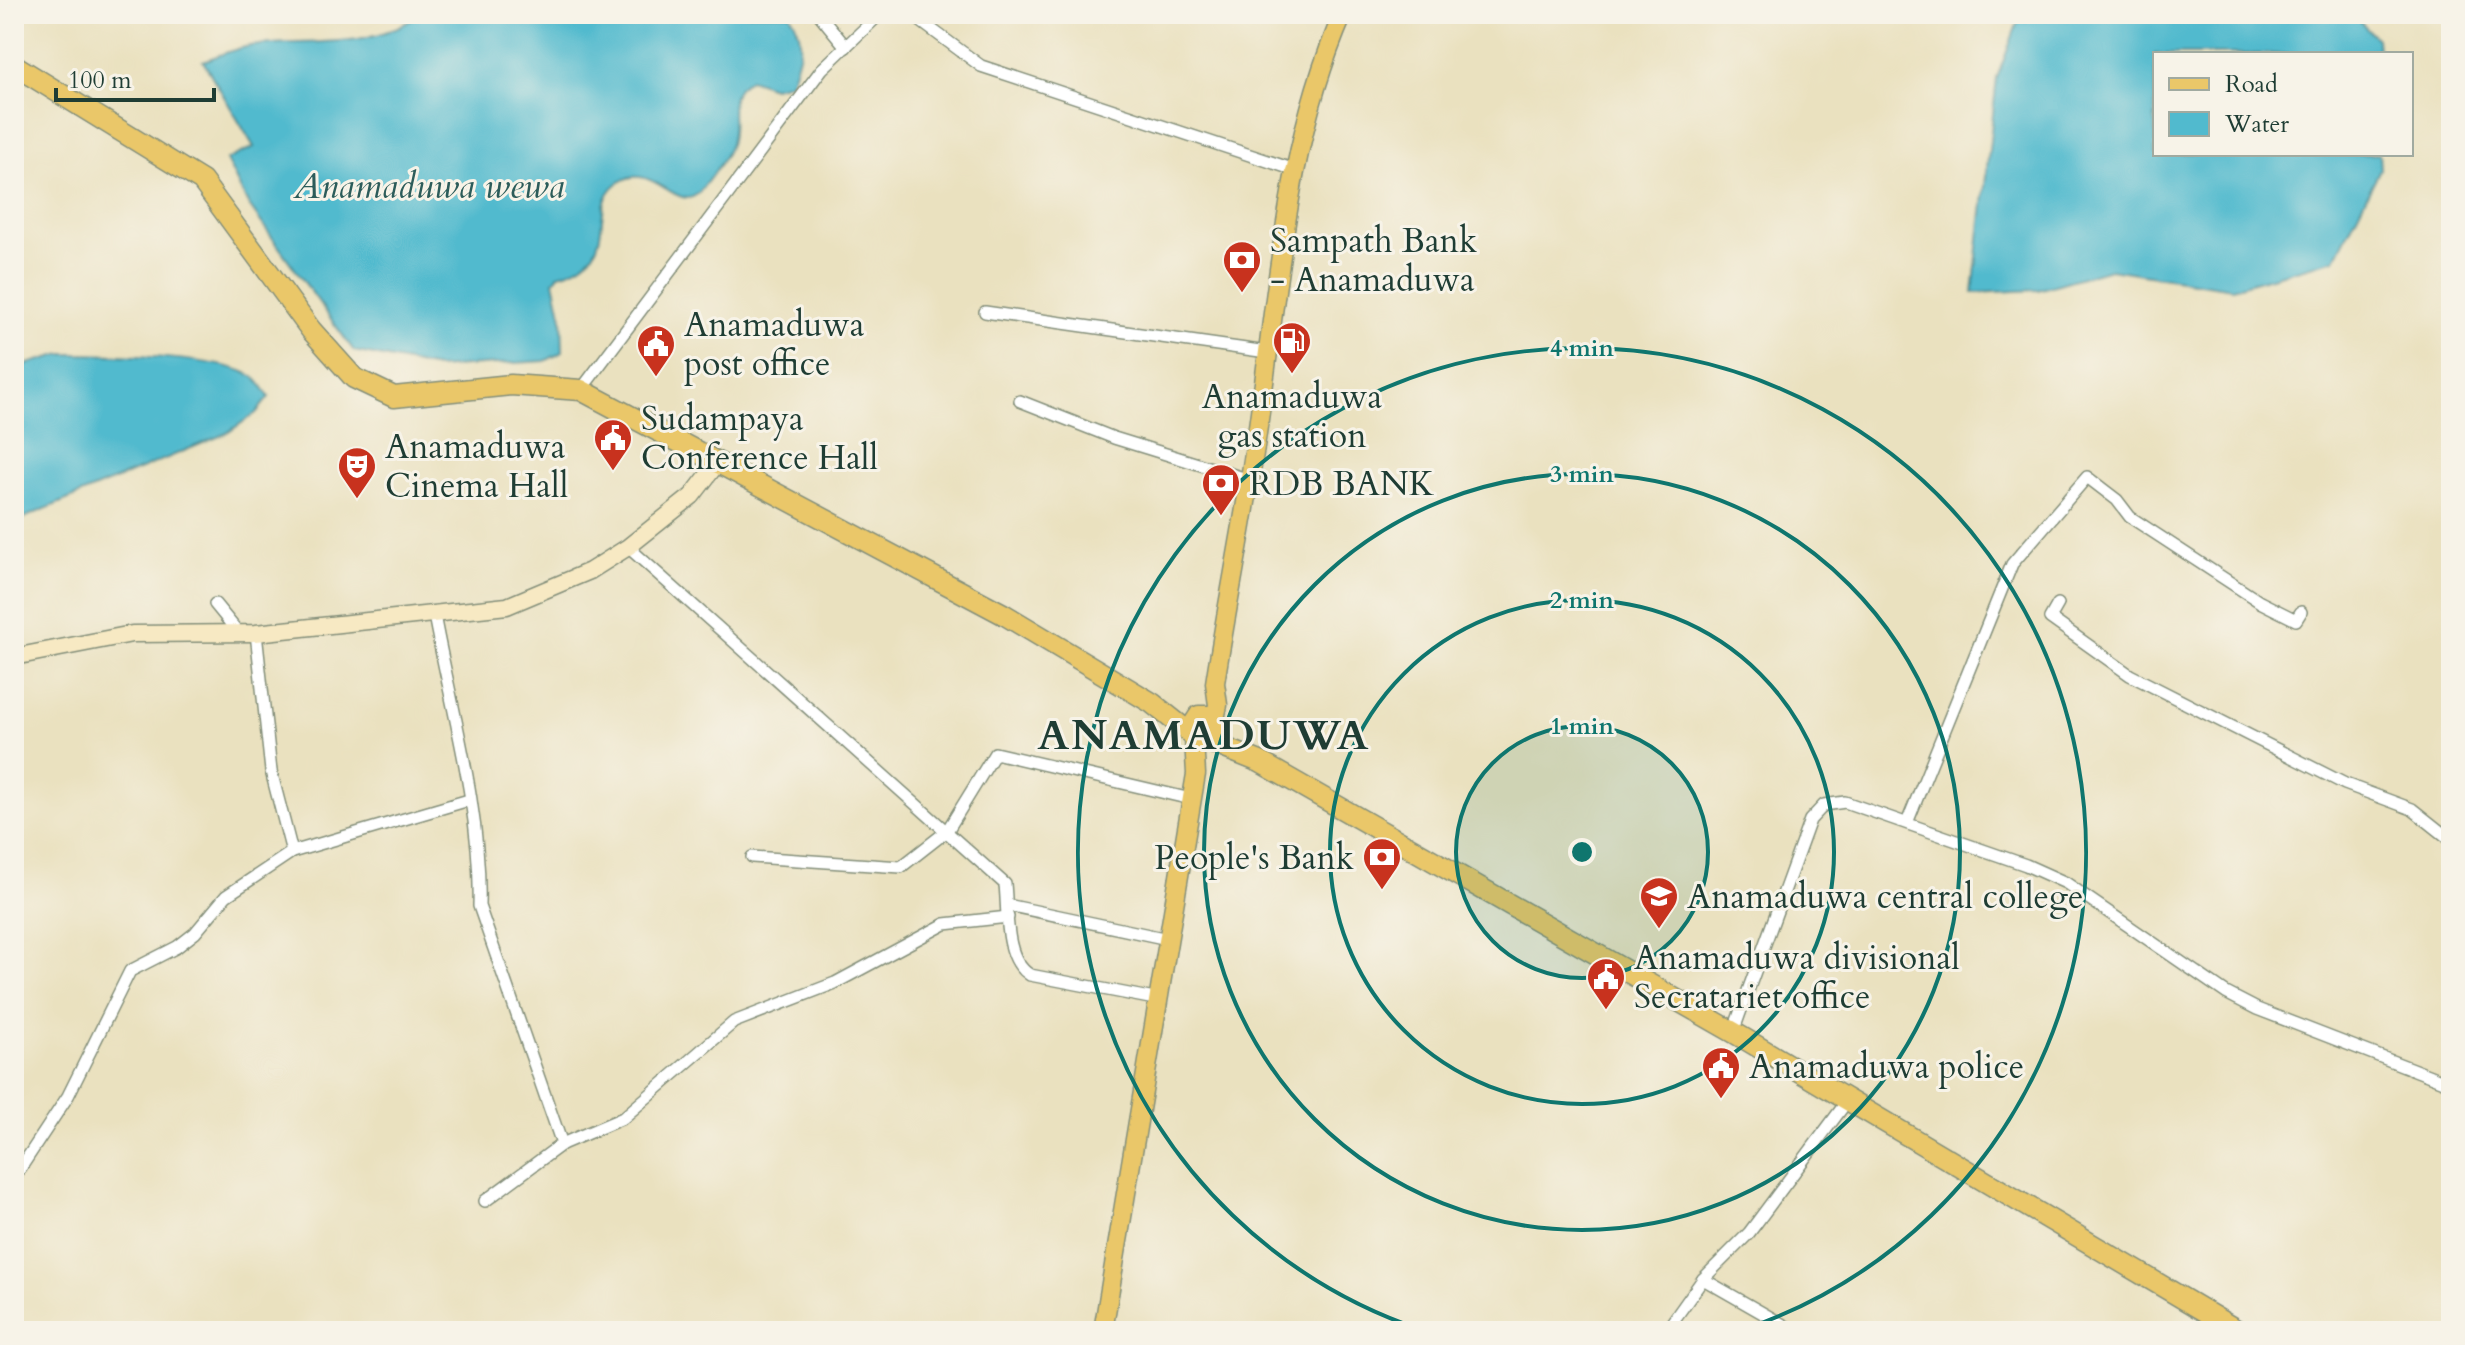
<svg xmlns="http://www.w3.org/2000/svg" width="2465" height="1345" font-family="Cardo,serif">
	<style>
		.water { fill: #51bace; stroke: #387c81; stroke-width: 2 }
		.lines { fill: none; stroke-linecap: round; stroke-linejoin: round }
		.street-casing { stroke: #848f7a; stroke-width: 14 }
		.secondary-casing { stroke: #848f7a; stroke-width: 19 }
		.primary-casing { stroke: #848f7a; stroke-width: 21 }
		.highway-casing { stroke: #848f7a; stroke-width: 23 }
		.street { stroke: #fff; stroke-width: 11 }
		.secondary { stroke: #f7e9c3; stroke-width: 16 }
		.primary { stroke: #eac769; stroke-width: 18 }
		.highway { stroke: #eac769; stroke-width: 20 }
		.ring { fill: none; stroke: #0f766e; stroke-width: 4 }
		.labels { text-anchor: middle; stroke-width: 6; stroke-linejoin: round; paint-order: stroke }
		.poi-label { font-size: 34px; fill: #1f3d34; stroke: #f7f3e8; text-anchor: start }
		.water-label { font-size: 36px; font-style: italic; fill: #2c5c5a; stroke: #f7f3e8 }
		.district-label { font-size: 42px; font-weight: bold; letter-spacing: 2px; fill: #1f3d34; stroke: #f7f3e8 }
		.centre { fill: #0f766e; stroke: #f7f3e8; stroke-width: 4 }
		.ring-label { font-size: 24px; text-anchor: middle; font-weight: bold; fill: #0f766e; stroke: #f7f3e8; stroke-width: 6; stroke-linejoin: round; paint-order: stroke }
	</style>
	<rect width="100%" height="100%" fill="#f7f3e8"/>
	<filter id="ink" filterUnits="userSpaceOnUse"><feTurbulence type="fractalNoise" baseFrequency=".0125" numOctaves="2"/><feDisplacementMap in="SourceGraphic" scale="16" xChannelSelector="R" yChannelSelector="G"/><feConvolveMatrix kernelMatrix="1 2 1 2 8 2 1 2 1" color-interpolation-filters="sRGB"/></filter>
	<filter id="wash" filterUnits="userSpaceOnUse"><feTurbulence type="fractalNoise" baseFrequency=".006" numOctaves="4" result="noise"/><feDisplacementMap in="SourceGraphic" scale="32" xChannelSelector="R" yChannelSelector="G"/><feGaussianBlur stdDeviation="1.8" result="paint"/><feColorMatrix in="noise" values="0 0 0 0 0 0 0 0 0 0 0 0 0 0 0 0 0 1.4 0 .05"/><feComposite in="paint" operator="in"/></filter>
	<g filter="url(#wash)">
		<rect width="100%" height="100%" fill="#eae1bf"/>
		<g class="water">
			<path d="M 420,14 L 790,14 C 807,39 800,57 790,83 L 773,87 L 750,79 C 721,96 738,117 730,144 C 726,158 710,178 701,190 C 680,218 654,161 621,181 C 583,204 626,257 559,274 L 554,281 L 562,318 L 563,352 L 545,361 L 436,368 L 354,351 L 248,204 L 226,160 L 254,147 L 203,61 C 218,56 235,48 251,46 C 310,38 368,52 420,14 Z"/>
			<polygon points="2021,14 2352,14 2377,39 2378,54 2155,54 2155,154 2379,154 2380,169 2335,259 2232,288 2110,269 2038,290 1973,293 1997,78"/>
			<path d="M 62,354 C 101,354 225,356 254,377 C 260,381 265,391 269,397 L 256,413 L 227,433 L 14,522 L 14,368 Z"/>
		</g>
	</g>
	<g filter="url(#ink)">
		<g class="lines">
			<defs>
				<g id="street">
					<polyline points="819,14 846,47"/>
					<polyline points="911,14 981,66 1295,170"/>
					<polyline points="985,312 1267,352"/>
					<polyline points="581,390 822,69 880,14"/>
					<polyline points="1020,401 1114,438 1250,480"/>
					<path d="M 628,547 L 1005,884 C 1008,912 1004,959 1030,975 L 1160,1000"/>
					<polyline points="215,604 237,631"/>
					<polyline points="2058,604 2050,618 2130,675 2345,784 2412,809 2451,840"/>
					<path d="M 434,615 C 451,707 482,812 479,906 L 562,1144"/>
					<polyline points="256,633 271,771 292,852"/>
					<polyline points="1907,823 2012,564 2087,477 2117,500 2130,517 2260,602 2296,620 2301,612"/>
					<polyline points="752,857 901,867 947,831 995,753 1191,799"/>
					<polyline points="1007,905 1168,939"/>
					<polyline points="1733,1032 1810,820 1824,805 1845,802 2026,865 2066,883 2226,993 2257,1009 2451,1084"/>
					<polyline points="14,1178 68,1096 130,971 177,947 195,933 226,896 292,852 469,800"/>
					<polyline points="485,1201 562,1144 623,1118 734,1022 835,983 945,924 1008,917"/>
					<polyline points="1703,1279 1794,1331"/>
					<polyline points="1666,1331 1703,1279 1749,1233 1848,1100"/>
				</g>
				<polyline id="secondary" points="14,657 132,634 256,633 507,606 590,571 628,547 692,496 719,461"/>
				<g id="primary">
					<path d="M 1215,719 L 1218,705 L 1215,683 C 1229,592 1248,503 1260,412 C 1279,278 1288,139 1343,14"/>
					<polyline points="1103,1331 1196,774 1194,739"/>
				</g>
				<g id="highway">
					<polyline points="14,65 202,181 311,330 354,378 394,397 511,385 581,390 1005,615 1152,703 1191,734"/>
					<polyline points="1210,742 1218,735 1218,724 1210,716 1199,716 1190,730 1199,742 1210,742 1260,762 1733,1032 2238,1331"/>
				</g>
			</defs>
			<use href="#street" class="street-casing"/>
			<use href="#secondary" class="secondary-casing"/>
			<use href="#primary" class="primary-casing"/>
			<use href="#highway" class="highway-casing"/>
			<use href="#street" class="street"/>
			<use href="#secondary" class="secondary"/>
			<use href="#primary" class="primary"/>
			<use href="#highway" class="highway"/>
		</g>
	</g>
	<circle cx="1582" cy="852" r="126" fill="#0f766e" fill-opacity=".12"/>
	<g class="ring">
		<circle cx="1582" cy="852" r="126"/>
		<circle cx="1582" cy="852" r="252"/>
		<circle cx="1582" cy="852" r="378"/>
		<path d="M1422 1330A504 504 0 1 1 1742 1330"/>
	</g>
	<defs>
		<symbol id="bank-pin" viewBox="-11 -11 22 30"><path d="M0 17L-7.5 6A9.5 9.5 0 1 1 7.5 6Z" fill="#c8321e" stroke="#f7f3e8"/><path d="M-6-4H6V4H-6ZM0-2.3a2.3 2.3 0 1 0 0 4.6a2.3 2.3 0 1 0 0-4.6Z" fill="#fff"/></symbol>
		<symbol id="fuel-pin" viewBox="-11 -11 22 30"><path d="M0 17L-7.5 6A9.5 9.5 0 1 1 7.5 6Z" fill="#c8321e" stroke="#f7f3e8"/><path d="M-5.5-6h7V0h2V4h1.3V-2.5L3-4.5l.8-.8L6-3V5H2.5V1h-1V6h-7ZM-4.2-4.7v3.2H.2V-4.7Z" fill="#fff"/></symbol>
		<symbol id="civic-pin" viewBox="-11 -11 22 30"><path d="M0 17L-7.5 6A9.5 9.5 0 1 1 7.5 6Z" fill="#c8321e" stroke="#f7f3e8"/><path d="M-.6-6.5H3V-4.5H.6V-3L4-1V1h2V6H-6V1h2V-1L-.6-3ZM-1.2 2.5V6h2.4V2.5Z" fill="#fff"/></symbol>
		<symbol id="theatre-pin" viewBox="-11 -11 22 30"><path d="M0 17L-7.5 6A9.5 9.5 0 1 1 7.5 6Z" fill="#c8321e" stroke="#f7f3e8"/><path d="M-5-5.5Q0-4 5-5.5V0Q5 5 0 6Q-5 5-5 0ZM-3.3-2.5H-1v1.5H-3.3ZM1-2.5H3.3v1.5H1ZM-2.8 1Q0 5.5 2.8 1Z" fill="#fff"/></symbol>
		<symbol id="school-pin" viewBox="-11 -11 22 30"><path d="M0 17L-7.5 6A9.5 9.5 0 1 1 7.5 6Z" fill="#c8321e" stroke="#f7f3e8"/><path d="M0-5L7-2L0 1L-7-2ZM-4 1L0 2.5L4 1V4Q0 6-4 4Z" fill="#fff"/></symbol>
	</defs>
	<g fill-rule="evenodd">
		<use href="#bank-pin" x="1220" y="238" width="44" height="60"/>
		<use href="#fuel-pin" x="1270" y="319" width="44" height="60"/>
		<use href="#civic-pin" x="634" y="322" width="44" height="60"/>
		<use href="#civic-pin" x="591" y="416" width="44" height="60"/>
		<use href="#theatre-pin" x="335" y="444" width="44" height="60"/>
		<use href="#bank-pin" x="1199" y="461" width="44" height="60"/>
		<use href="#bank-pin" x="1360" y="835" width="44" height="60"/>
		<use href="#school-pin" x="1637" y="874" width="44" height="60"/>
		<use href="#civic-pin" x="1584" y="955" width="44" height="60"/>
		<use href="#civic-pin" x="1699" y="1044" width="44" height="60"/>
	</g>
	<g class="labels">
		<g class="poi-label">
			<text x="1270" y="252">Sampath Bank<tspan x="1270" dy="39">- Anamaduwa</tspan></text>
			<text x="684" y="336">Anamaduwa<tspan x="684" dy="39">post office</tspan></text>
			<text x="1292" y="408" text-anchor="middle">Anamaduwa<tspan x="1292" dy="39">gas station</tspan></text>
			<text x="641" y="430">Sudampaya<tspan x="641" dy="39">Conference Hall</tspan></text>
			<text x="385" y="458">Anamaduwa<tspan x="385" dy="39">Cinema Hall</tspan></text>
			<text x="1249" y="495">RDB BANK</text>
			<text x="1354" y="869" text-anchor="end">People's Bank</text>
			<text x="1687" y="908">Anamaduwa central college</text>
			<text x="1634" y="969">Anamaduwa divisional<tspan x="1634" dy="39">Secratariet office</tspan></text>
			<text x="1749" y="1078">Anamaduwa police</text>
		</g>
		<g class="water-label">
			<text x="429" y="198">Anamaduwa wewa</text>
		</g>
		<g class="district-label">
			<text x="1204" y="749">ANAMADUWA</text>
		</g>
	</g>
	<circle cx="1582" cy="852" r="12" class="centre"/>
	<g class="ring-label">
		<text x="1582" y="356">4 min</text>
		<text x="1582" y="482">3 min</text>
		<text x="1582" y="608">2 min</text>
		<text x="1582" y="734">1 min</text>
	</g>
	<rect width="2465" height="1345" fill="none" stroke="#f7f3e8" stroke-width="48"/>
	<rect x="2153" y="52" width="260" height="104" fill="#f7f3e8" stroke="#a1aaa0" stroke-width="2"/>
	<rect x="2169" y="78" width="40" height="12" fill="#eac769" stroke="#a1aaa0" stroke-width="2"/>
	<text x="2225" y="92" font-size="24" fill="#1f3d34">Road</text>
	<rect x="2169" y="112" width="40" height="24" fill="#51bace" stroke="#a1aaa0" stroke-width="2"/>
	<text x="2225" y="132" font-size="24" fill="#1f3d34">Water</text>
	<path d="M56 88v12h158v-12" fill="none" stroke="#1f3d34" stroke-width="4"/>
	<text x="68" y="88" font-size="24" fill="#1f3d34" stroke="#f7f3e8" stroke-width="6" paint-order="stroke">100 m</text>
</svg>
